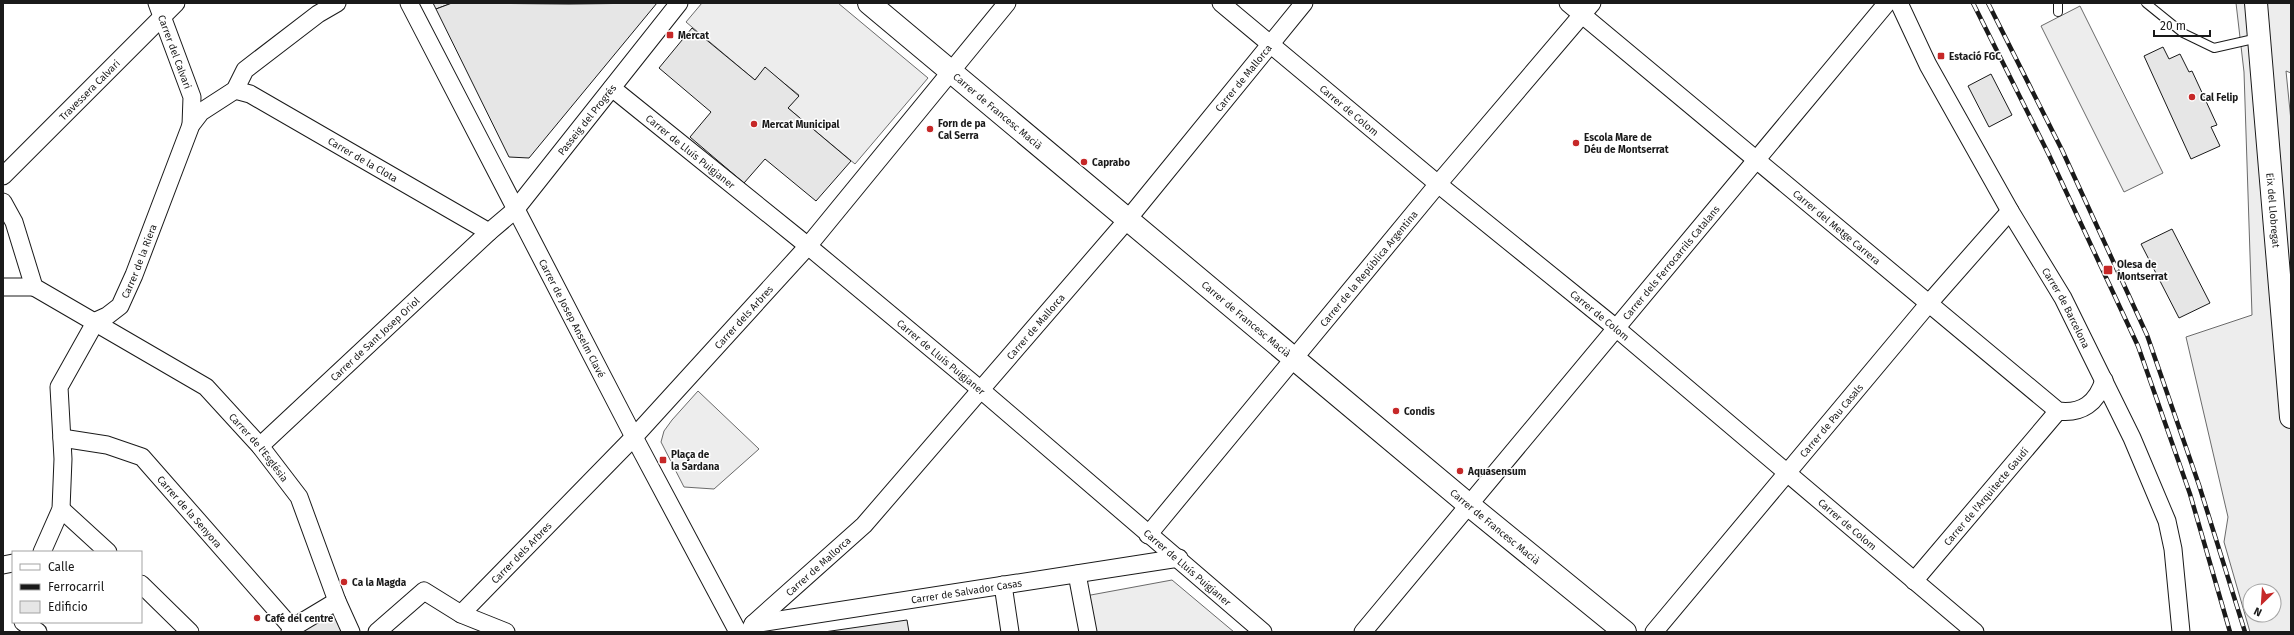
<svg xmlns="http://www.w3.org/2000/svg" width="2294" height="635" font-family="'Fira Sans',sans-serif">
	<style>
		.built { fill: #ededed; stroke: #6a6a6a; fill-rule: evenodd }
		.building { fill: #e6e6e6; stroke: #1a1a1a }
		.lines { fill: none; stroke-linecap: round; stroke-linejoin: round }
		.lane-casing { stroke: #1a1a1a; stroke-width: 10 }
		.street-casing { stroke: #1a1a1a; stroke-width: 19 }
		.secondary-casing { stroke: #1a1a1a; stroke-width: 24 }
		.highway-casing { stroke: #1a1a1a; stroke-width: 24 }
		.lane { stroke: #fff; stroke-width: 8 }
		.street { stroke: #fff; stroke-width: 17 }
		.secondary { stroke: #fff; stroke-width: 22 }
		.highway { stroke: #fff; stroke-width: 22 }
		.rail-casing { stroke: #1a1a1a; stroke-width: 4.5 }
		.rail { stroke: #fff; stroke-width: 3; stroke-dasharray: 9; stroke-linecap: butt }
		.poi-dot { fill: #c62828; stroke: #fff; stroke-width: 1.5 }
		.labels { text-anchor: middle; stroke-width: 3; stroke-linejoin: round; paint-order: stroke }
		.poi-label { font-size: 10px; font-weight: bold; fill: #1a1a1a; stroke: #fff; text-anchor: start }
		.street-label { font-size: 10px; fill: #1a1a1a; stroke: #fff }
	</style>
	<rect width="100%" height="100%" fill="#fff"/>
	<g class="built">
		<polygon points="702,3 838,3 928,78 855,164 788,108 799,95 765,68 755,80 686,22"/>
		<path d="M 2236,3 L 2291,3 L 2291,73 L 2286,71 L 2291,121 L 2291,632 L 2250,632 L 2224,542 L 2228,517 L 2186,337 L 2252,315 L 2244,72 ZM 2250,591 L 2274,591 L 2274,615 L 2250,615 Z"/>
		<polygon points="2080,6 2163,173 2124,192 2041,26"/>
		<polygon points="698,391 759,449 714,489 684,487 661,442 664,431 672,420"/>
		<polygon points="1172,580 1234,632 1087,632 1080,597"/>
	</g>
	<g class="building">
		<polygon points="433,3 452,3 436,9"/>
		<polygon points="452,3 569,4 657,3 529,158 509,157 436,9"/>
		<polygon points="692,28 755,80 765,67 799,96 788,108 851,161 816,201 765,159 744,183 690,137 711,112 659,68"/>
		<polygon points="2163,47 2169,59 2180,54 2189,72 2192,71 2217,125 2211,127 2220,146 2191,159 2144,56"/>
		<polygon points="1991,74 2012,115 1989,127 1968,86"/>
		<polygon points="2172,229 2210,303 2179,318 2141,244"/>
		<polygon points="331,610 339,614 344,632 297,632"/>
		<polygon points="907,620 909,632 824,632"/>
	</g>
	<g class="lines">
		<defs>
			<g id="lane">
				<polyline points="2058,3 2058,12"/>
				<polyline points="2146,3 2183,33 2214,48 2258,38"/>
			</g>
			<g id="street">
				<path id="s1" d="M 157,3 L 192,97 L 191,125"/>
				<path id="s2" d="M 409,3 L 634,437 L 738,632"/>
				<path id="s3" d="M 1221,3 L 1438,184 L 1616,328 L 1975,632"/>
				<path id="s4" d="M 1568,3 L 2058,411 C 2082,414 2097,403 2104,380"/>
				<path id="s5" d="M 1899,3 L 1928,65 L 2010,211 L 2063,298 L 2132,438 L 2167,521 L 2173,549 L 2181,632"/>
				<path id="s6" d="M 612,88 L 808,246 L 981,390 L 1263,632"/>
				<path id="s7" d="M 235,90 L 250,94 L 489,232"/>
				<path id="s8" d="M 3,176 L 176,3"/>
				<path id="s9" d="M 3,202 L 14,222 L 34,287 L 206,387 L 260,446 L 299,497 L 337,601 L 351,632"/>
				<polyline points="3,287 34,287"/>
				<path id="s10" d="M 62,438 L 107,445 L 142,457 L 292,628"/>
				<path id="s11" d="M 260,446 L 489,232 L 515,210 L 679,3"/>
				<polyline points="61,509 108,552"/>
				<path id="s12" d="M 1148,535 L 1438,184 L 1592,3"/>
				<path id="s13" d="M 42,552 L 61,509 L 63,459 L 59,387 L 96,321 L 107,316 L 120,306 L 134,275 L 191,125 L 201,112 L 235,90 L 245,70 L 318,14 L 337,3"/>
				<polyline points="3,565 13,563"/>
				<polyline points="1077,574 1088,632"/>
				<path id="s14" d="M 1914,581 L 2058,411"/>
				<polyline points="141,584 190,632"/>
				<polyline points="1003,585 1010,632"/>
				<path id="s15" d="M 461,614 L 634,437 L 808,246 L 1007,3"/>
				<polyline points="23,622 38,632"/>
				<path id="s16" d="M 753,624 L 1179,558"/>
				<polyline points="290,632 292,628 337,601"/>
				<polyline points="377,632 424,591 461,614 506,632"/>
				<path id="s17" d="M 749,632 L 753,624 L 864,525 L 1128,219 L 1304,3"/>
				<path id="s18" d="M 1363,632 L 1887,3"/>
				<path id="s19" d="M 1654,632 L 1930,302 L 2010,211"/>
			</g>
			<g id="secondary">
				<path id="s20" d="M 869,3 L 1469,505 L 1625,632"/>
			</g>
			<g id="highway">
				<path id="s21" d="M 2256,3 L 2291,417"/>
			</g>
		</defs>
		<use href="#lane" class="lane-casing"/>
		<use href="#street" class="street-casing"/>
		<use href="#secondary" class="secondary-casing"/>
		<use href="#highway" class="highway-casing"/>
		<use href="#lane" class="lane"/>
		<use href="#street" class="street"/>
		<use href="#secondary" class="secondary"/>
		<use href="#highway" class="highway"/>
		<defs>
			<g id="rail">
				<polyline points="1973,3 2049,155 2138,346 2190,494 2230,632"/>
				<polyline points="1988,3 2062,150 2147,335 2199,485 2245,632"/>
			</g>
		</defs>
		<use href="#rail" class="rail-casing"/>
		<use href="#rail" class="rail"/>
	</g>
	<g class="poi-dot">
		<rect x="666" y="31" width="8" height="8" rx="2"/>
		<rect x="1937" y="52" width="8" height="8" rx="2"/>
		<circle cx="2192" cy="97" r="4"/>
		<circle cx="754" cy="124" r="4"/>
		<circle cx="930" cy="129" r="4"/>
		<circle cx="1576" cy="143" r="4"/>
		<circle cx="1084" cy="162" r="4"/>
		<rect x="2103" y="265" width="10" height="10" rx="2"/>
		<circle cx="1396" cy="411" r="4"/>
		<rect x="659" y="456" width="8" height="8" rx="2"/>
		<circle cx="1460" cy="471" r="4"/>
		<circle cx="344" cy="582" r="4"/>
		<circle cx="257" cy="618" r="4"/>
	</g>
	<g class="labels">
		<g class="poi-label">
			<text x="678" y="39">Mercat</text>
			<text x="1949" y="60">Estació FGC</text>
			<text x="2200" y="101">Cal Felip</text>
			<text x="938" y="127">Forn de pa<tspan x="938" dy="12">Cal Serra</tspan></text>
			<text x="762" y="128">Mercat Municipal</text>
			<text x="1584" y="141">Escola Mare de<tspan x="1584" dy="12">Déu de Montserrat</tspan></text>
			<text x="1092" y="166">Caprabo</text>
			<text x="2117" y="268">Olesa de<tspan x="2117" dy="12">Montserrat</tspan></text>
			<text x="1404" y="415">Condis</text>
			<text x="671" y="458">Plaça de<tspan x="671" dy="12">la Sardana</tspan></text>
			<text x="1468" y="475">Aquasensum</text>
			<text x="352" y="586">Ca la Magda</text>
			<text x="265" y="622">Café del centre</text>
		</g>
		<g class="street-label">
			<text dy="4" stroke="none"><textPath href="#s1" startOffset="52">Carrer del Calvari</textPath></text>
			<text dy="4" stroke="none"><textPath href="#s17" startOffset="744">Carrer de Mallorca</textPath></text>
			<text dy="4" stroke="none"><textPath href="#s8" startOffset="122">Travessera Calvari</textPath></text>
			<text dy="4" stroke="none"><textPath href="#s20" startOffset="168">Carrer de Francesc Macià</textPath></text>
			<text dy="4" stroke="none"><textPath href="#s3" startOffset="167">Carrer de Colom</textPath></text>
			<text dy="4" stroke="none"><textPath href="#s11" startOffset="463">Passeig del Progrés</textPath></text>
			<text dy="4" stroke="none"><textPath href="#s6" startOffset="101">Carrer de Lluís Puigjaner</textPath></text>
			<text dy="4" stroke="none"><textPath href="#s7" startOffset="146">Carrer de la Clota</textPath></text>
			<text dy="4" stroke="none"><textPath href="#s21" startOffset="208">Eix del Llobregat</textPath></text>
			<text dy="4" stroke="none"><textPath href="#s4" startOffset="350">Carrer del Metge Carrera</textPath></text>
			<text dy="4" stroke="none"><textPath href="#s13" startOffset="322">Carrer de la Riera</textPath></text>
			<text dy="4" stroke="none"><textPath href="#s18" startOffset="481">Carrer dels Ferrocarrils Catalans</textPath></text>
			<text dy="4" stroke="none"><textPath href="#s12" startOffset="346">Carrer de la República Argentina</textPath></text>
			<text dy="4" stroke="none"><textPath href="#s5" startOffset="348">Carrer de Barcelona</textPath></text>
			<text dy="4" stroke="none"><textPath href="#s3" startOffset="491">Carrer de Colom</textPath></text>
			<text dy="4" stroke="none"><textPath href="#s15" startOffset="410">Carrer dels Arbres</textPath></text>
			<text dy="4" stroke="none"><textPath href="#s2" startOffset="355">Carrer de Josep Anselm Clavé</textPath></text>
			<text dy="4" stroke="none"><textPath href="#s20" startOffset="492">Carrer de Francesc Macià</textPath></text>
			<text dy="4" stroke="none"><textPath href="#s17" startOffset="420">Carrer de Mallorca</textPath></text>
			<text dy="4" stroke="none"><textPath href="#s11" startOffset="157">Carrer de Sant Josep Oriol</textPath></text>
			<text dy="4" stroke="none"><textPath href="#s6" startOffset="425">Carrer de Lluís Puigjaner</textPath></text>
			<text dy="4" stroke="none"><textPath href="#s19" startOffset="276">Carrer de Pau Casals</textPath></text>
			<text dy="4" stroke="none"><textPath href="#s9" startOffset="370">Carrer de l'Església</textPath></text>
			<text dy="4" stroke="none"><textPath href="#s14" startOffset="111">Carrer de l'Arquitecte Gaudí</textPath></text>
			<text dy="4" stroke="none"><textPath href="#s10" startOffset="155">Carrer de la Senyora</textPath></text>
			<text dy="4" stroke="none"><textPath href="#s3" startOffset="815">Carrer de Colom</textPath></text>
			<text dy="4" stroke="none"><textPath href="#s20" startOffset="816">Carrer de Francesc Macià</textPath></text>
			<text dy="4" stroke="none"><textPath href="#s15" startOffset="86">Carrer dels Arbres</textPath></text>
			<text dy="4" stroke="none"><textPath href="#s17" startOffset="96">Carrer de Mallorca</textPath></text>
			<text dy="4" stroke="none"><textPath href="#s6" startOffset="749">Carrer de Lluís Puigjaner</textPath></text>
			<text dy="4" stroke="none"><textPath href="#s16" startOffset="216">Carrer de Salvador Casas</textPath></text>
		</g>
	</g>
	<rect width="2294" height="635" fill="none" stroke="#1a1a1a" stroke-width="8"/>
	<rect x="12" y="551" width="130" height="72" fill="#ffffff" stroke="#a3a3a3"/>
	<rect x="20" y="564" width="20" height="6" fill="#ffffff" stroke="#a3a3a3"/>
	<text x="48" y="571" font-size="12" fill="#1a1a1a">Calle</text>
	<rect x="20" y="584" width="20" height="6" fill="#1a1a1a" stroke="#a3a3a3"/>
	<text x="48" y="591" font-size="12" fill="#1a1a1a">Ferrocarril</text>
	<rect x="20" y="601" width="20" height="12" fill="#e6e6e6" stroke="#a3a3a3"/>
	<text x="48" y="611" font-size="12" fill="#1a1a1a">Edificio</text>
	<g transform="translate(2262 603) rotate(205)"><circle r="19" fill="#ffffff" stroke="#a3a3a3"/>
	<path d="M0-3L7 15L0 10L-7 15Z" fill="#c62828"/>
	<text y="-6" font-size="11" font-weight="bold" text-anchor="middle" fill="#1a1a1a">N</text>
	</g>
	<path d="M2154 30v6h56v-6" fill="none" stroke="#1a1a1a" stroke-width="2"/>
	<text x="2160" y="30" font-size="12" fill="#1a1a1a" stroke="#ffffff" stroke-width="3" paint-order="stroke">20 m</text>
</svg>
